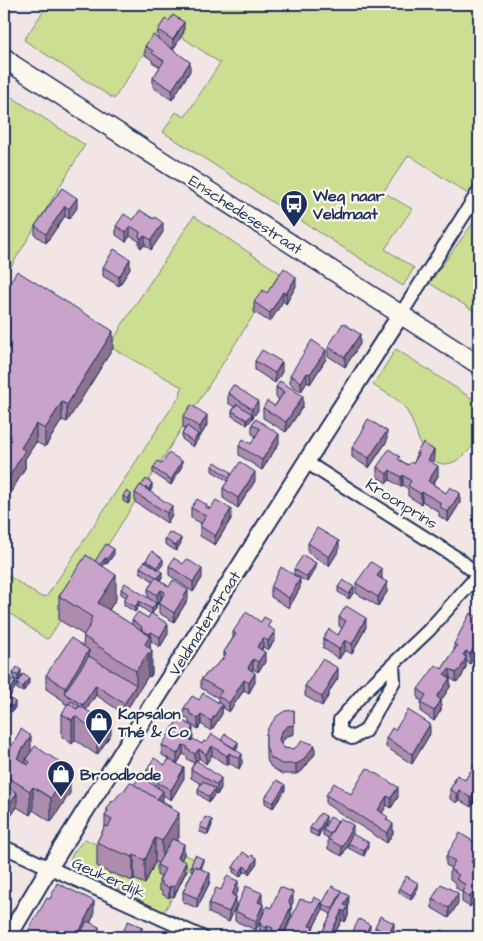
<svg xmlns="http://www.w3.org/2000/svg" width="483" height="941" font-family="'Architects Daughter',sans-serif">
	<style>
		.green { fill: #ccde92; stroke: #748678 }
		.lines { fill: none; stroke-linecap: round; stroke-linejoin: round }
		.minor-casing { stroke: #1b2f5e; stroke-width: 16 }
		.tertiary-casing { stroke: #1b2f5e; stroke-width: 20 }
		.secondary-casing { stroke: #1b2f5e; stroke-width: 21 }
		.minor { stroke: #fbf7ec; stroke-width: 12 }
		.tertiary { stroke: #fbf7ec; stroke-width: 16 }
		.secondary { stroke: #fbf7ec; stroke-width: 18 }
		.wall { fill: #ad8cae; stroke: #1b2f5e }
		.shaded-wall { fill: #8d728d; stroke: #1b2f5e }
		.building { fill: #c9a3ca; stroke: #1b2f5e }
		.labels { text-anchor: middle; stroke-width: 4.5; stroke-linejoin: round; paint-order: stroke }
		.poi-label { font-size: 16px; font-weight: bold; fill: #1b2f5e; stroke: #fbf7ec; text-anchor: start }
		.street-label { font-size: 16px; fill: #1b2f5e; stroke: #fbf7ec }
	</style>
	<rect width="100%" height="100%" fill="#f1e6e5"/>
	<filter id="ink" filterUnits="userSpaceOnUse"><feTurbulence type="fractalNoise" baseFrequency=".02" numOctaves="2"/><feDisplacementMap in="SourceGraphic" scale="10" xChannelSelector="R" yChannelSelector="G"/><feConvolveMatrix kernelMatrix="1 2 1 2 8 2 1 2 1" color-interpolation-filters="sRGB"/></filter>
	<g filter="url(#ink)">
		<g class="green">
			<polygon points="48,4 345,4 356,9 360,4 479,4 479,182 471,196 409,155 383,192 412,209 385,249 414,268 403,286 163,132 176,112 185,117 220,63 163,24 114,99 24,40"/>
			<polygon points="4,92 85,145 4,278"/>
			<polygon points="479,215 479,314 429,283"/>
			<polygon points="194,216 280,273 49,638 46,639 4,609 4,573 41,597 47,596 180,395 182,387 110,347 122,325"/>
			<path d="M 396,349 L 479,403 L 479,439 C 468,452 450,474 432,459 C 427,455 423,450 420,444 C 416,432 413,421 407,411 C 399,398 385,393 373,385 Z"/>
			<path d="M 141,835 L 194,859 L 164,912 L 70,866 C 68,856 79,846 85,839 L 118,855 Z"/>
		</g>
		<g class="lines">
			<defs>
				<g id="minor">
					<polyline points="401,314 479,191"/>
					<polyline points="306,462 460,560 479,576"/>
					<polyline points="393,665 394,681 365,731 352,738 340,731 340,720 365,691 429,630 478,575"/>
					<polyline points="4,847 202,937"/>
				</g>
				<polyline id="tertiary" points="8,937 49,868 306,462 401,314"/>
				<polyline id="secondary" points="4,57 12,64 479,365"/>
			</defs>
			<use href="#minor" class="minor-casing"/>
			<use href="#tertiary" class="tertiary-casing"/>
			<use href="#secondary" class="secondary-casing"/>
			<use href="#minor" class="minor"/>
			<use href="#tertiary" class="tertiary"/>
			<use href="#secondary" class="secondary"/>
		</g>
		<g class="wall">
			<polygon points="158,30 184,32 173,49 190,71 172,100 153,87 153,78 160,67 152,62 152,60 145,55 145,46 158,38"/>
			<polygon points="62,188 77,208 69,219 65,216 46,243 35,235 35,226"/>
			<polygon points="133,220 163,232 151,250 145,245 141,248 139,246 139,241 130,236 126,242 116,235 116,226"/>
			<polygon points="103,267 130,269 119,286 103,276"/>
			<polygon points="296,286 286,304 283,301 270,322 254,312 254,302 267,293"/>
			<polygon points="4,292 113,348 67,422 62,420 45,447 36,442 25,459 25,468 7,499 4,497"/>
			<polygon points="360,344 345,367 328,356 328,347"/>
			<polygon points="326,359 310,384 307,382 301,392 290,384 290,375"/>
			<polygon points="255,361 282,372 275,383 255,370"/>
			<polygon points="276,387 303,406 286,432 263,418 263,408 275,406 279,399 276,397"/>
			<polygon points="228,393 258,410 247,425 232,416 232,411 235,407 228,403"/>
			<polygon points="183,417 207,425 200,437 198,436 198,439 193,447 182,439 182,434 185,428 183,427"/>
			<polygon points="256,419 279,443 262,470 239,455 239,446 251,444 256,436 252,434 252,424"/>
			<polygon points="364,426 387,441 369,468 352,457 352,448 364,430"/>
			<polygon points="416,453 434,459 432,462 438,476 433,484 460,503 448,522 439,516 439,512 422,501 421,504 408,496 408,489 403,485 401,487 390,480 387,483 377,477 377,467 400,460 408,465 413,464 416,458"/>
			<polygon points="162,464 182,466 171,485 153,473 153,468"/>
			<polygon points="212,466 231,474 255,481 238,508 223,498 223,488 228,481 212,471"/>
			<polygon points="141,486 152,488 150,492 172,515 167,523 135,502 135,493"/>
			<polygon points="123,496 131,499 128,504 123,501"/>
			<polygon points="207,507 231,519 215,545 200,536 200,526 201,523 191,518 191,508"/>
			<polygon points="479,515 479,533 475,530 475,521"/>
			<polygon points="165,539 181,543 176,551 165,544"/>
			<polygon points="308,543 339,550 329,566 308,553"/>
			<polygon points="114,554 107,564 105,563 103,566 116,599 109,610 132,625 132,620 148,618 151,614 139,606 135,612 124,605 124,600 126,597 121,594 121,589 148,598 148,589 153,581 140,572 140,567 146,562 146,560 163,564 158,570 162,577 160,580 169,587 188,599 174,622 159,613 159,603 161,599 157,605 156,603 156,608 152,613 168,634 160,647 151,641 150,643 152,674 150,677 148,676 124,714 96,695 86,710 111,734 97,755 75,740 72,744 62,737 62,714 67,705 64,703 64,701 46,689 46,675 83,646 84,635 59,620 59,596 95,561"/>
			<polygon points="169,566 202,578 193,592 169,575"/>
			<polygon points="316,568 307,582 294,574 294,569"/>
			<polygon points="382,578 387,592 378,606 356,593 356,583"/>
			<polygon points="271,587 300,588 289,608 271,597"/>
			<polygon points="338,587 354,592 349,599 338,592"/>
			<polygon points="339,617 366,627 352,654 345,650 339,659 323,648 323,639 338,635 342,628 339,626"/>
			<polygon points="479,618 470,664 466,661 466,667 461,678 456,682 450,678 450,687 441,700 441,710 434,721 421,712 421,703 422,701 418,699 418,689 442,669 454,651 454,644"/>
			<polygon points="271,628 275,640 268,650 263,647 262,650 265,662 258,672 253,669 252,671 255,682 249,693 244,690 229,712 222,707 222,714 211,731 201,724 198,729 189,723 189,720 184,717 184,708 199,700 218,703 218,698 201,688 201,679 221,661 224,657 224,652 233,638 233,632"/>
			<polygon points="13,673 21,675 18,681 13,678"/>
			<polygon points="338,678 329,692 329,695 322,706 305,696 305,686"/>
			<polygon points="29,683 23,692 17,689 17,684"/>
			<polygon points="16,686 9,698 15,707 12,712 4,706 4,693"/>
			<polygon points="266,734 294,734 288,736 282,741 281,744 284,748 315,754 302,771 296,774 282,774 271,767 268,762 266,756"/>
			<polygon points="430,734 412,764 386,747 386,738"/>
			<polygon points="193,737 191,740 202,744 221,740 238,747 236,750 242,763 239,769 229,763 227,766 212,755 206,764 199,758 197,761 221,788 217,795 215,794 209,802 198,794 198,789 201,784 191,778 191,769 194,763 187,759 187,756 183,754 177,764 184,778 171,800 163,795 162,801 171,808 179,837 177,841 184,854 181,860 186,871 174,897 170,896 169,898 162,894 162,891 159,890 159,881 161,877 157,875 157,865 158,863 155,862 145,884 134,879 133,881 111,873 111,874 97,866 97,842 105,826 105,816 107,813 107,809 123,792 134,785 158,788 158,786 147,779 147,769 165,765 169,759 162,755 162,745"/>
			<polygon points="31,751 70,793 51,822 33,810 30,815 17,807 5,825 4,824 4,760"/>
			<polygon points="479,760 479,805 475,802 471,807 459,800 457,803 450,799 450,789 454,783 454,779 465,780"/>
			<polygon points="285,790 273,808 265,803 265,798"/>
			<polygon points="351,794 398,797 391,808 387,805 382,813 388,820 393,833 387,843 326,804 326,795"/>
			<polygon points="326,821 318,837 310,833 310,828"/>
			<polygon points="212,825 208,835 200,832 200,827"/>
			<polygon points="323,830 353,835 368,847 364,856 348,848 348,845 342,856 328,849 328,838 323,835"/>
			<polygon points="446,856 479,859 475,865 478,874 479,875 479,900 476,898 470,907 462,902 462,892 456,888 456,883 450,879 450,869 451,868 446,865"/>
			<polygon points="257,863 249,874 244,871 240,877 233,872 233,867"/>
			<polygon points="203,864 201,869 210,882 197,908 183,902 183,892 192,872 191,871 191,866"/>
			<polygon points="399,888 418,888 411,900 399,893"/>
			<polygon points="221,890 238,891 235,896 236,906 229,922 209,913 209,904"/>
			<polygon points="342,892 349,905 348,907 348,916 345,922 342,920 334,935 336,937 320,937 331,914 322,909 322,904"/>
			<polygon points="432,899 458,903 449,918 432,908"/>
			<polygon points="262,902 256,930 235,921 235,911"/>
			<polygon points="293,902 291,906 291,916 282,937 271,937 267,935 266,937 260,935 259,923 271,908"/>
			<polygon points="322,911 313,928 313,937 285,937 285,933"/>
			<polygon points="94,915 90,923 99,937 27,937 28,935 28,931"/>
			<polygon points="375,927 394,928 389,937 385,937 375,932"/>
		</g>
		<g class="shaded-wall">
			<polygon points="184,22 184,32 173,50 173,40"/>
			<polygon points="190,62 190,71 172,100 172,90"/>
			<polygon points="77,198 77,208 69,219 69,209"/>
			<polygon points="65,206 65,216 46,243 46,234"/>
			<polygon points="163,223 163,232 151,250 151,240"/>
			<polygon points="130,226 130,236 126,242 126,232"/>
			<polygon points="145,236 145,245 141,248 141,238"/>
			<polygon points="130,259 130,269 119,286 119,277"/>
			<polygon points="296,277 296,286 286,304 286,294"/>
			<polygon points="283,292 283,301 270,322 270,313"/>
			<polygon points="113,331 113,348 67,422 67,405"/>
			<polygon points="360,334 360,344 345,367 345,357"/>
			<polygon points="326,350 326,359 310,384 310,374"/>
			<polygon points="282,362 282,372 275,383 275,373"/>
			<polygon points="307,373 307,382 301,392 301,382"/>
			<polygon points="303,396 303,406 286,432 286,422"/>
			<polygon points="258,401 258,410 252,419 252,409"/>
			<polygon points="62,402 62,420 45,447 45,429"/>
			<polygon points="252,414 252,419 247,425 247,420"/>
			<polygon points="207,415 207,425 200,437 200,427"/>
			<polygon points="36,424 36,442 25,459 25,468 7,499 7,481 21,448"/>
			<polygon points="387,431 387,441 369,468 369,458"/>
			<polygon points="198,434 198,439 193,447 193,442"/>
			<polygon points="279,434 279,443 262,470 262,460"/>
			<polygon points="434,450 434,459 428,469 428,460"/>
			<polygon points="182,461 182,466 171,485 171,480"/>
			<polygon points="438,466 438,476 428,491 428,481"/>
			<polygon points="390,470 390,480 387,483 387,474"/>
			<polygon points="255,472 255,481 238,508 238,498"/>
			<polygon points="403,475 403,485 401,487 401,477"/>
			<polygon points="152,483 152,488 149,494 149,489"/>
			<polygon points="422,492 422,501 421,504 421,494"/>
			<polygon points="460,493 460,503 448,522 448,512"/>
			<polygon points="131,494 131,499 128,504 128,499"/>
			<polygon points="172,506 172,515 167,523 167,513"/>
			<polygon points="231,509 231,519 215,545 215,536"/>
			<polygon points="181,538 181,543 176,551 176,546"/>
			<polygon points="339,541 339,550 329,566 329,557"/>
			<polygon points="114,549 114,554 107,564 107,559"/>
			<polygon points="105,558 105,563 95,578 95,573"/>
			<polygon points="163,559 163,564 157,572 157,567"/>
			<polygon points="316,563 316,568 307,582 307,577"/>
			<polygon points="202,569 202,578 193,592 193,582"/>
			<polygon points="382,569 382,578 377,586 377,576"/>
			<polygon points="162,572 162,577 158,584 158,579"/>
			<polygon points="116,575 116,599 98,626 98,603"/>
			<polygon points="300,579 300,588 289,608 289,598"/>
			<polygon points="387,582 387,592 378,606 378,597"/>
			<polygon points="354,587 354,592 349,599 349,594"/>
			<polygon points="161,590 161,599 157,605 157,595"/>
			<polygon points="188,590 188,599 174,622 174,613"/>
			<polygon points="139,601 139,606 135,612 135,607"/>
			<polygon points="156,603 156,608 152,614 152,609"/>
			<polygon points="366,618 366,627 352,654 352,644"/>
			<polygon points="168,624 168,634 160,647 160,637"/>
			<polygon points="275,631 275,640 268,650 268,641"/>
			<polygon points="151,632 151,641 150,643 150,654 152,650 152,674 150,677 150,654 148,653 148,676 124,714 124,704 136,685 136,671 145,644 149,637 149,634"/>
			<polygon points="263,638 263,647 257,657 257,647"/>
			<polygon points="345,640 345,650 339,659 339,649"/>
			<polygon points="479,640 479,649 470,664 470,654"/>
			<polygon points="89,650 89,664 65,694 65,688"/>
			<polygon points="466,651 466,667 461,678 456,682 456,673 463,655"/>
			<polygon points="265,652 265,662 258,672 258,662"/>
			<polygon points="253,659 253,669 248,678 248,668"/>
			<polygon points="338,668 338,678 329,692 329,695 322,706 322,697 328,685"/>
			<polygon points="450,669 450,687 437,707 437,697 444,674"/>
			<polygon points="21,670 21,675 18,681 18,676"/>
			<polygon points="255,673 255,682 249,693 249,683"/>
			<polygon points="29,678 29,683 23,692 23,687"/>
			<polygon points="244,680 244,690 229,712 229,703"/>
			<polygon points="16,681 16,686 7,701 7,696"/>
			<polygon points="96,685 96,695 83,715 83,705"/>
			<polygon points="441,700 441,710 434,721 434,711"/>
			<polygon points="15,702 15,707 12,712 12,707"/>
			<polygon points="222,705 222,714 211,731 211,721"/>
			<polygon points="294,710 294,734 288,736 282,741 279,748 279,739 282,731"/>
			<polygon points="201,715 201,724 198,729 198,719"/>
			<polygon points="75,716 75,740 72,744 72,720"/>
			<polygon points="104,721 111,725 111,734 97,755 97,732"/>
			<polygon points="430,724 430,734 412,764 412,754"/>
			<polygon points="193,727 193,737 187,747 187,737"/>
			<polygon points="31,736 31,760 26,759 26,767 17,758"/>
			<polygon points="238,742 238,747 233,755 232,752"/>
			<polygon points="183,745 183,754 177,764 177,754"/>
			<polygon points="315,745 315,754 302,771 296,774 296,764"/>
			<polygon points="212,746 212,755 206,764 206,754"/>
			<polygon points="199,749 199,758 195,764 195,754"/>
			<polygon points="229,753 229,763 227,766 227,756"/>
			<polygon points="242,754 242,763 239,769 239,759"/>
			<polygon points="184,768 184,778 171,800 171,790"/>
			<polygon points="70,769 70,793 51,822 51,798"/>
			<polygon points="221,778 221,788 217,795 217,785"/>
			<polygon points="285,785 285,790 273,808 273,803"/>
			<polygon points="33,787 33,810 30,815 30,791"/>
			<polygon points="398,787 398,797 391,808 391,798"/>
			<polygon points="215,789 215,794 209,802 209,797"/>
			<polygon points="459,790 459,800 457,803 457,794"/>
			<polygon points="163,791 163,800 158,808 158,798"/>
			<polygon points="475,792 475,802 471,807 471,798"/>
			<polygon points="17,793 17,807 5,825 5,811"/>
			<polygon points="387,796 387,805 378,820 378,810"/>
			<polygon points="179,813 179,837 162,865 162,841"/>
			<polygon points="326,816 326,821 318,837 318,832"/>
			<polygon points="212,820 212,825 208,835 208,830"/>
			<polygon points="393,824 393,833 387,843 387,833"/>
			<polygon points="353,825 353,835 348,843 348,845 342,856 342,847"/>
			<polygon points="155,838 155,862 145,884 145,860"/>
			<polygon points="368,842 368,847 364,856 364,851"/>
			<polygon points="184,844 184,854 178,867 178,858"/>
			<polygon points="479,849 479,859 471,872 471,862"/>
			<polygon points="134,855 134,879 133,881 133,857"/>
			<polygon points="257,858 257,863 249,874 249,870"/>
			<polygon points="203,859 203,864 198,875 198,870"/>
			<polygon points="186,862 186,871 174,897 174,887"/>
			<polygon points="244,866 244,871 240,877 240,872"/>
			<polygon points="478,867 478,876 475,872"/>
			<polygon points="210,873 210,882 197,908 197,898"/>
			<polygon points="238,881 238,891 232,904 232,895"/>
			<polygon points="418,883 418,888 411,900 411,895"/>
			<polygon points="479,883 479,892 476,893 476,898 470,907 470,897"/>
			<polygon points="170,886 170,896 169,898 169,888"/>
			<polygon points="293,892 293,902 289,911 289,902"/>
			<polygon points="262,893 262,902 258,912 258,902"/>
			<polygon points="458,893 458,903 449,918 449,908"/>
			<polygon points="349,896 348,916 345,922 344,905"/>
			<polygon points="236,897 236,906 229,922 229,912"/>
			<polygon points="94,901 94,915 84,937 77,937"/>
			<polygon points="322,901 322,911 313,928 313,937 309,937 309,926"/>
			<polygon points="263,904 263,914 256,930 256,921"/>
			<polygon points="291,906 291,916 282,937 280,937 280,931"/>
			<polygon points="342,910 342,920 333,937 331,933"/>
			<polygon points="394,923 394,928 388,937 388,934"/>
			<polygon points="370,925 370,934 368,937 363,937"/>
			<polygon points="267,926 267,935 266,937 266,928"/>
			<polygon points="99,927 99,937 94,937"/>
			<polygon points="142,927 142,937 137,937"/>
		</g>
		<g class="building">
			<polygon points="173,15 184,22 173,40 158,30 165,19 169,21"/>
			<polygon points="153,35 190,62 172,90 153,78 164,61 152,53 153,51 145,46"/>
			<polygon points="62,188 77,198 69,209 65,206 46,234 35,226"/>
			<polygon points="140,210 154,219 155,217 163,223 151,240 145,236 141,238 139,237 140,232 130,226 126,232 116,226 124,214 133,220"/>
			<polygon points="114,249 130,259 119,277 103,267"/>
			<polygon points="284,268 296,277 286,294 283,292 270,313 254,302 263,290 267,293"/>
			<polygon points="17,271 113,331 67,405 62,402 45,429 36,424 21,448 25,450 7,481 4,479 4,292"/>
			<polygon points="343,323 360,334 345,357 328,347"/>
			<polygon points="312,340 326,350 310,374 307,373 301,382 290,375"/>
			<polygon points="262,350 282,362 275,373 255,361"/>
			<polygon points="280,381 303,396 286,422 263,408 267,401 275,406 284,392 276,387"/>
			<polygon points="233,385 258,401 252,409 228,393"/>
			<polygon points="237,404 252,414 247,420 232,411"/>
			<polygon points="191,405 207,415 200,427 183,417"/>
			<polygon points="256,419 279,434 262,460 239,446 243,439 251,444 260,429 252,424"/>
			<polygon points="368,419 387,431 369,458 352,448 365,427 364,426"/>
			<polygon points="187,426 198,434 193,442 182,434"/>
			<polygon points="423,443 434,450 428,460 438,466 428,481 446,493 450,487 460,493 448,512 439,506 441,503 422,492 421,494 408,486 411,481 403,475 401,477 390,470 387,474 377,467 389,449 400,457 398,459 408,465 411,462 413,464 419,454 416,453"/>
			<polygon points="169,453 182,461 171,480 153,468 158,461 162,464"/>
			<polygon points="215,462 231,472 229,474 232,475 230,478 212,466"/>
			<polygon points="240,462 255,472 238,498 223,488"/>
			<polygon points="146,479 152,483 149,489 146,487 145,489 141,486"/>
			<polygon points="140,485 172,506 167,513 135,493"/>
			<polygon points="126,491 131,494 128,499 123,496"/>
			<polygon points="197,499 207,505 206,507 210,509 216,500 231,509 215,536 200,526 206,516 191,508"/>
			<polygon points="479,515 479,523 475,521"/>
			<polygon points="317,528 339,541 329,557 308,543"/>
			<polygon points="169,532 181,538 176,546 165,539"/>
			<polygon points="106,544 114,549 107,559 105,558 100,565 95,561"/>
			<polygon points="152,551 163,559 157,567 146,560"/>
			<polygon points="86,555 116,575 98,603 150,636 145,644 152,650 150,654 148,653 136,671 83,636 92,622 90,621 92,617 59,596"/>
			<polygon points="303,555 316,563 307,577 294,569"/>
			<polygon points="174,558 183,564 187,559 202,569 193,582 169,566"/>
			<polygon points="145,561 162,572 158,578 140,567"/>
			<polygon points="371,562 382,569 377,576 387,582 378,597 356,583"/>
			<polygon points="281,567 300,579 289,598 271,587"/>
			<polygon points="156,577 169,587 173,580 188,590 174,613 159,603 165,592 161,590 157,595 148,589"/>
			<polygon points="343,580 354,587 349,594 338,587"/>
			<polygon points="125,583 156,603 152,609 139,601 135,607 124,600 128,594 121,589"/>
			<polygon points="346,606 366,618 352,644 345,640 339,649 323,639 329,629 338,635 346,621 339,617"/>
			<polygon points="138,612 148,618 151,613 168,624 160,637 151,632 149,634 141,629 142,627 132,620"/>
			<polygon points="246,612 261,622 264,617 271,621 268,626 275,631 268,641 263,638 257,647 265,652 258,662 253,659 248,668 255,673 249,683 244,680 229,703 218,696 222,691 201,679 221,661 226,654 224,652 236,634 233,632"/>
			<polygon points="470,613 479,618 479,640 470,654 466,651 463,655 466,657 461,668 456,673 450,669 444,674 450,678 437,697 441,700 434,711 421,703 426,695 418,689 436,665 442,669 457,646 454,644"/>
			<polygon points="71,638 89,650 65,688 46,675"/>
			<polygon points="89,656 136,685 124,704 96,685 83,705 64,693"/>
			<polygon points="322,659 338,668 328,685 329,686 322,697 305,686"/>
			<polygon points="17,667 21,670 18,676 13,673"/>
			<polygon points="23,674 29,678 23,687 17,684"/>
			<polygon points="12,679 16,681 7,696 4,694 4,693"/>
			<polygon points="203,693 222,705 211,721 201,715 198,719 189,713 190,711 184,708 192,696 199,700"/>
			<polygon points="6,696 15,702 12,707 4,702 4,700"/>
			<polygon points="71,701 79,706 77,709 69,704"/>
			<polygon points="68,703 77,709 80,706 104,721 97,732 75,716 72,720 62,714"/>
			<polygon points="294,710 294,725 288,726 282,731 279,739 281,744 284,748 293,749 299,745 302,740 315,745 302,761 296,764 282,764 271,758 268,752 266,746 266,734 268,728 277,716 285,711"/>
			<polygon points="408,710 430,724 412,754 386,738 392,728 395,730"/>
			<polygon points="91,713 111,725 104,735 104,721"/>
			<polygon points="179,718 193,727 187,737 192,741 193,739 202,744 204,741 207,742 212,734 242,754 239,759 229,753 227,756 212,746 206,754 199,749 195,754 187,749 188,747 183,745 177,754 162,745"/>
			<polygon points="21,729 31,736 17,758 28,765 30,762 26,759 35,746 70,769 51,798 33,787 30,791 4,775 4,760"/>
			<polygon points="225,734 238,742 234,748 221,740"/>
			<polygon points="154,758 165,765 169,759 184,768 171,790 158,783 161,778 147,769"/>
			<polygon points="478,759 479,760 479,795 475,792 471,798 459,790 457,794 450,789 456,780 454,779 457,775 465,780"/>
			<polygon points="196,760 221,778 217,785 191,769"/>
			<polygon points="367,768 398,787 391,798 387,796 378,810 388,817 386,819 393,824 387,833 326,795 334,783 351,794"/>
			<polygon points="142,778 163,791 158,798 171,806 170,807 134,785 138,779 140,780"/>
			<polygon points="277,780 285,785 273,803 265,798"/>
			<polygon points="203,781 215,789 209,797 198,789"/>
			<polygon points="130,782 179,813 162,841 155,838 145,860 134,855 133,857 111,849 111,850 97,842 105,826 108,827 112,820 105,816 108,810 107,809 112,801 113,802 122,791 123,792"/>
			<polygon points="4,784 17,793 5,811 4,810"/>
			<polygon points="320,813 326,816 318,832 310,828"/>
			<polygon points="205,817 212,820 208,830 200,827"/>
			<polygon points="330,817 338,821 330,834 323,830"/>
			<polygon points="340,818 353,825 342,847 328,839"/>
			<polygon points="460,833 479,845 479,849 471,862 478,867 475,872 479,875 479,883 470,897 462,892 466,885 456,879 459,875 450,869 455,861 446,856"/>
			<polygon points="352,834 368,842 364,851 348,843"/>
			<polygon points="172,839 184,844 178,858 186,862 174,887 170,886 169,888 162,885 162,882 159,881 165,869 157,865"/>
			<polygon points="243,852 250,857 252,855 257,858 249,870 244,866 240,872 233,867"/>
			<polygon points="195,855 203,859 199,868 195,866 194,868 191,866"/>
			<polygon points="195,866 210,873 197,898 183,892"/>
			<polygon points="227,876 238,881 232,895 236,897 229,912 209,904 216,888 221,890"/>
			<polygon points="406,876 418,883 411,895 399,888"/>
			<polygon points="57,883 94,901 77,937 39,937 28,931 47,898 50,899"/>
			<polygon points="441,884 458,893 449,908 432,899"/>
			<polygon points="246,886 262,893 258,902 263,904 256,921 235,911"/>
			<polygon points="332,886 342,891 332,909 322,904"/>
			<polygon points="280,887 293,892 289,902 291,906 280,931 279,931 278,933 272,931 273,928 267,926 266,928 260,925 261,923 259,923 267,906 271,908"/>
			<polygon points="479,888 479,895 476,893"/>
			<polygon points="342,892 349,896 344,905 348,906 345,912 342,910 331,933 336,936 335,937 320,937"/>
			<polygon points="314,897 322,901 309,926 313,927 309,937 293,937 285,933 300,899 312,902"/>
			<polygon points="380,916 394,923 388,934 375,927"/>
			<polygon points="359,919 370,925 363,937 350,937"/>
			<polygon points="87,921 99,927 94,937 79,937"/>
			<polygon points="128,921 142,927 137,937 124,937 121,936"/>
			<polygon points="442,930 450,934 448,937 438,937"/>
			<polygon points="154,933 163,937 152,937"/>
		</g>
	</g>
	<defs>
		<symbol id="bus-pin" viewBox="-11 -11 22 30"><path d="M0 17L-7.5 6A9.5 9.5 0 1 1 7.5 6Z" fill="#1b2f5e" stroke="#fbf7ec"/><path d="M-5-6H5V4H4V6H2V4H-2V6H-4V4H-5ZM-3.5-4V0h7V-4ZM-3.5 1.2v1.5H-2V1.2ZM2 1.2v1.5H3.5V1.2Z" fill="#fff"/></symbol>
		<symbol id="shop-pin" viewBox="-11 -11 22 30"><path d="M0 17L-7.5 6A9.5 9.5 0 1 1 7.5 6Z" fill="#1b2f5e" stroke="#fbf7ec"/><path d="M-5-2.5h2.3a2.7 3.5 0 0 1 5.4 0H5L5.5 6h-11ZM-1.5-2.5h3a1.5 2.3 0 0 0-3 0Z" fill="#fff"/></symbol>
	</defs>
	<g fill-rule="evenodd">
		<use href="#bus-pin" x="278" y="188" width="32" height="43"/>
		<use href="#shop-pin" x="83" y="706" width="32" height="43"/>
		<use href="#shop-pin" x="45" y="758" width="32" height="43"/>
	</g>
	<g class="labels">
		<g class="poi-label">
			<text x="313" y="201">Weg naar<tspan x="313" dy="18">Veldmaat</tspan></text>
			<text x="118" y="719">Kapsalon<tspan x="118" dy="18">Thé &amp; Co</tspan></text>
			<text x="80" y="780">Broodbode</text>
		</g>
		<g class="street-label">
			<text transform="translate(246 214) rotate(33)" y="6">Enschedesestraat</text>
			<text transform="translate(402 503) rotate(32)" y="6">Kroonprins</text>
			<text transform="translate(204 623) rotate(-58)" y="6">Veldmaterstraat</text>
			<text transform="translate(109 877) rotate(24)" y="6">Geukerdijk</text>
		</g>
	</g>
	<rect width="483" height="941" fill="none" stroke="#fbf7ec" stroke-width="20"/>
	<rect x="10" y="10" width="463" height="921" fill="none" stroke="#1b2f5e" stroke-width="2" filter="url(#ink)"/>
</svg>
